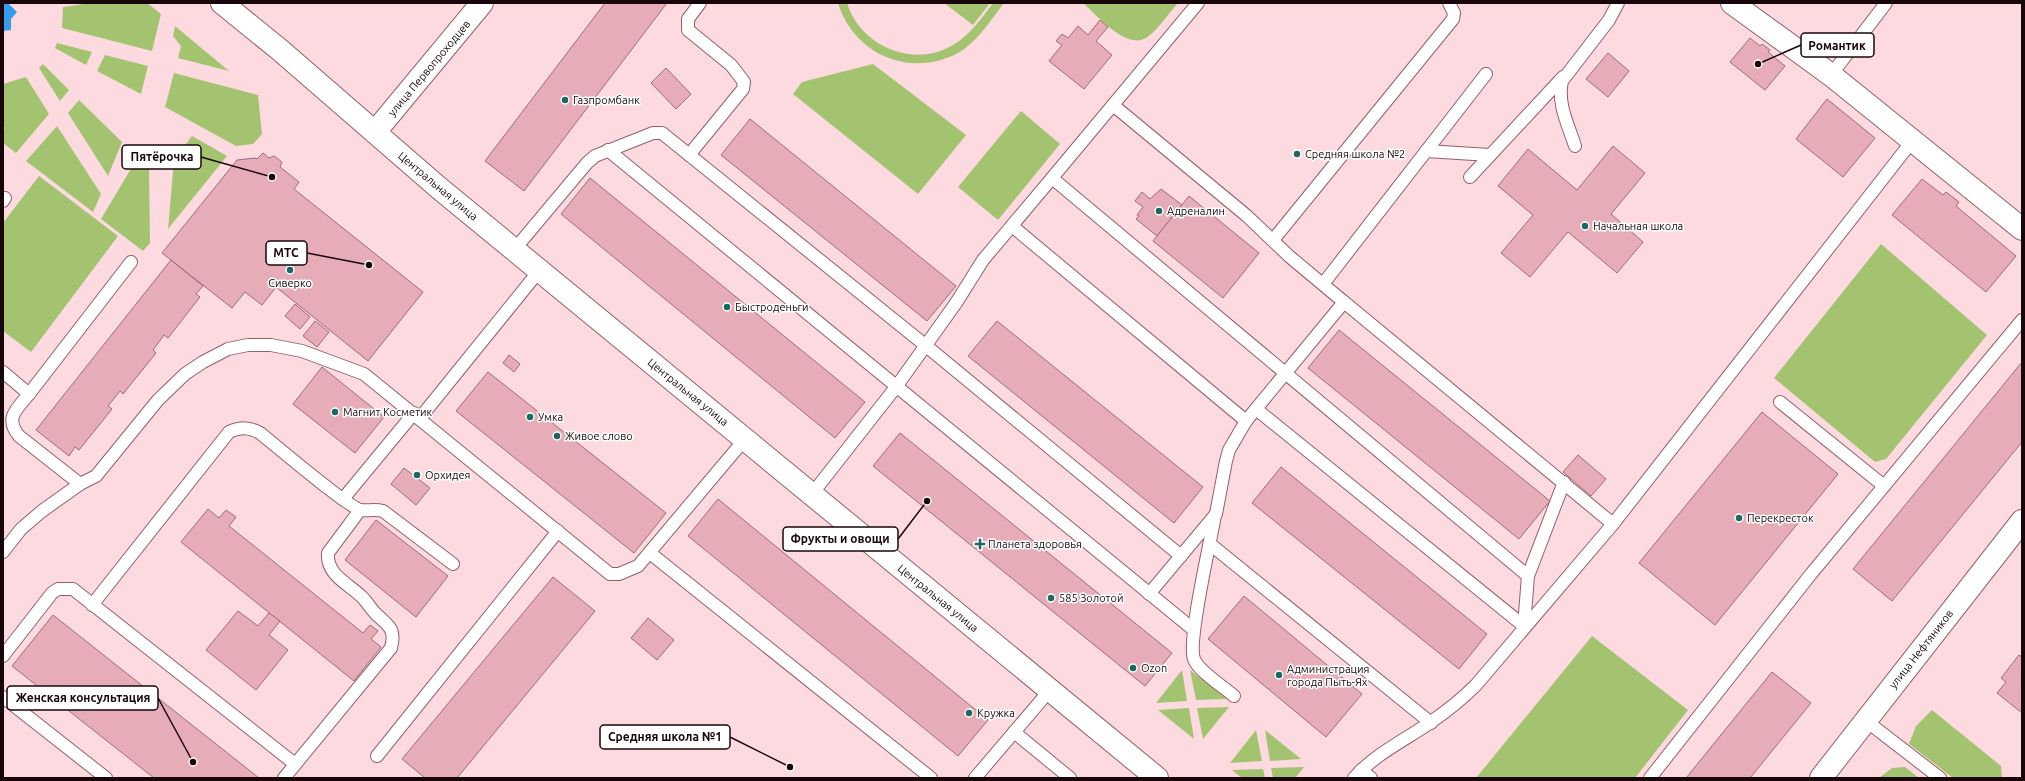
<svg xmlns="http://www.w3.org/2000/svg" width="2025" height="781" font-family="Ubuntu,sans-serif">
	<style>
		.green { fill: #a4c371 }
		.water { fill: #399ce8 }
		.building { fill: #e6adb8; stroke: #9f6b76 }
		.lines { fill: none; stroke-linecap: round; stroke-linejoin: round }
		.lane-casing { stroke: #92606a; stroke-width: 14 }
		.secondary-casing { stroke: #92606a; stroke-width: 24 }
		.lane { stroke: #fff; stroke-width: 12 }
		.secondary { stroke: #fff; stroke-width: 22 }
		.poi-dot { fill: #1e6861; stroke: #fff; stroke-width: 1.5 }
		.labels { text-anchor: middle; stroke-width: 3; stroke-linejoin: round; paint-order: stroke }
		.street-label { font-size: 11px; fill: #18060a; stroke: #fff }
		.poi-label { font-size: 11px; fill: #18060a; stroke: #fff; text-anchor: start }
		.leader { fill: none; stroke: #18060a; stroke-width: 1.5 }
		.callout-dot { fill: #18060a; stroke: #fff; stroke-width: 1.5 }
		.callout { fill: #fff; stroke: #18060a; stroke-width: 1.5 }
		.callout-label { font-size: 12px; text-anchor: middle; font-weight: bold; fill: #18060a }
	</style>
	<rect width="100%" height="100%" fill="#fddae0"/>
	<g class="green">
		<polygon points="90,3 147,3 161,14 152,51 62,28 63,7"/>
		<path d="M 838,3 L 847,3 C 860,46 914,69 953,45 C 970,35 981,19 993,3 L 1004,3 C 990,21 976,44 956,54 C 908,78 853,53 838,3 Z"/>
		<polygon points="944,3 990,3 973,25"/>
		<path d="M 1083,3 L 1178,3 C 1168,14 1160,27 1149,36 C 1128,53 1098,16 1083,3 Z"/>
		<polygon points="175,26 229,71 178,58 181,46 173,36"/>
		<polygon points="57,43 92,52 86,65 55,48"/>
		<polygon points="105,55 148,66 141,94 97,71"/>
		<polygon points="43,64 69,90 60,101 39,68"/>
		<polygon points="873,64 966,135 918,194 793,94 802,82"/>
		<polygon points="174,73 258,95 262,134 253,144 236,146 165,107"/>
		<polygon points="26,77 49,114 16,153 3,143 3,131 5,128 3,126 3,84"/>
		<polygon points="79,100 122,142 108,176 68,113"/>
		<polygon points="1021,111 1060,144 998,220 958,187"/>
		<polygon points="57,126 101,194 93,212 26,161"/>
		<polygon points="192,136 227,156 168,229 174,160"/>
		<polygon points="138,157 149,169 150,243 143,251 101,219"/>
		<polygon points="39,176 118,236 31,352 3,331 3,223"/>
		<polygon points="1881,244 1987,335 1886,459 1875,462 1774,378"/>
		<polygon points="1592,636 1688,710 1635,778 1476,778"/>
		<polygon points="1182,670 1187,701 1156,703"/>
		<polygon points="1190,670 1227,699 1196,700"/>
		<polygon points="1229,707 1203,739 1197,708"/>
		<polygon points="1188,708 1189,708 1194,739 1158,710"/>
		<polygon points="1932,710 2001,766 2002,778 1953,778 1909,744 1916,726"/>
		<polygon points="1256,730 1262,761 1230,763"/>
		<polygon points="1265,730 1301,759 1270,761"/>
		<polygon points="1304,767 1295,778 1273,778 1271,768"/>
		<polygon points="1905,767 1919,778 1879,778 1892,768"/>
		<polygon points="1263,769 1265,778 1242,778 1232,770"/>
	</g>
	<polygon class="water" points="3,3 8,3 17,12 11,19 11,30 3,31"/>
	<g class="building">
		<polygon points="605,3 667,3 524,191 485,161"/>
		<polygon points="1100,20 1108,27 1096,41 1112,55 1084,89 1049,61 1062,45 1056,41 1062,34 1068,38 1078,26 1088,35"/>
		<polygon points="1750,38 1760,46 1762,44 1770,50 1768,52 1785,66 1765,90 1730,62"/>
		<polygon points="1608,53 1629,71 1608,97 1586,79"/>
		<polygon points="666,68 691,94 676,109 651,83"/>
		<polygon points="1827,99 1875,138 1843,177 1796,139"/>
		<polygon points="750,119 956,286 927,321 721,155"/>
		<polygon points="1613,146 1645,173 1611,214 1643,242 1617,273 1568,232 1530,277 1501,253 1533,215 1498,186 1528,149 1577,190"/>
		<polygon points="263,153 269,158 274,156 282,162 280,167 299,182 294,189 423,292 368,361 276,287 262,305 245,292 232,308 162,253 237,160 255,158 257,159"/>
		<polygon points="590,178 865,402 835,438 561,214"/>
		<polygon points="1922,179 1943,195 1946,192 1959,202 1956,206 2016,256 1986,292 1892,215"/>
		<polygon points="1161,189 1182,205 1157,236 1136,219 1139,216 1137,215 1143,207 1135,201 1142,192 1150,199"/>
		<polygon points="1189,196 1259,253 1223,298 1153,241"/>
		<polygon points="171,260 203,286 196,294 200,297 168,338 164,335 153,350 156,353 123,394 120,391 108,406 112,409 79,450 75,447 69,456 36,430"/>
		<polygon points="295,304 310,317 300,329 285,316"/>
		<polygon points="315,321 329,332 317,347 303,336"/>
		<polygon points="997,321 1203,487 1174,523 968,356"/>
		<polygon points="1339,330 1550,501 1519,539 1308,368"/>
		<polygon points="509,355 520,364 514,372 503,363"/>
		<polygon points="2022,362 2022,442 1892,601 1853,569"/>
		<polygon points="322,367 384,417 355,453 293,404"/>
		<polygon points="488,372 666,513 634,553 456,411"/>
		<polygon points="1762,412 1838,474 1715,625 1639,563"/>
		<polygon points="900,433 1172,653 1145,686 873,466"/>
		<polygon points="1578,455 1606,479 1591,496 1563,472"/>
		<polygon points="1281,467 1487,634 1459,669 1252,503"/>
		<polygon points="404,468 430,488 416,505 391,484"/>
		<polygon points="718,499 988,720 958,756 688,536"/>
		<polygon points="208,509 219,518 226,510 236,517 229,526 363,633 370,625 378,631 371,639 381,647 354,681 181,542"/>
		<polygon points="376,520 448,576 416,617 345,560"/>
		<polygon points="553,577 595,611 457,778 425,778 402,759"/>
		<polygon points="1244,596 1362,694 1326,737 1208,639"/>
		<polygon points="238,611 258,626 269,613 280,621 269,635 288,650 256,690 206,650"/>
		<polygon points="53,615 259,778 154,778 12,666"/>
		<polygon points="648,618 674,640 657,660 631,638"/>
		<polygon points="2019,655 2022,657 2022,713 1997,693 2006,682 2001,678"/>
		<polygon points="1772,672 1811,703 1750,778 1686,778"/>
	</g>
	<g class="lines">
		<defs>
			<g id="lane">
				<polyline points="1198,3 1052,178 1528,576"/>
				<polyline points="1831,75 1886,3"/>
				<polyline points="1113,105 1247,216 1290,257 1344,302"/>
				<path d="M 1575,146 C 1568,124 1557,104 1562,81 L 1609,20 L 1618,3"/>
				<polyline points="608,150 1194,630"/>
				<polyline points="1426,151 1490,155"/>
				<polyline points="689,155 743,89 744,82 731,65 688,30 688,19 700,3"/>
				<polyline points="1470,177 1563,77"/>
				<polyline points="3,201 5,198"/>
				<polyline points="1012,226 1246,421"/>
				<polyline points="1273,240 1453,19 1454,13 1449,3"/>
				<polyline points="514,250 587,163 595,156 653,133 662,133 925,345 1181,556"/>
				<polyline points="1323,284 1486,74"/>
				<path d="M 3,372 L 29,394 C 17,409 4,418 19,436 L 80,484"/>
				<polyline points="29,394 131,262"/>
				<polyline points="1780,402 1884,486"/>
				<polyline points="1256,409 1524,626"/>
				<polyline points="420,418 539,271"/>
				<polyline points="812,494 896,387 956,303 983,260 1052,178"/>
				<polyline points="343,499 414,413"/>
				<path d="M 1215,515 C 1211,540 1187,641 1194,659 C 1198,671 1224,687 1234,696"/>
				<polyline points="1210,544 1431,723"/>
				<polyline points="3,552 21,529 42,511 80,484 96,476 158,400 185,374 203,362 228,349 248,345 271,345 302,351 364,374 610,574 619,574 638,566 745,439"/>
				<polyline points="650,553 931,778"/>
				<polyline points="1149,594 1216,514 1226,461 1229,450 1246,421 1344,302 1613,524"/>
				<path d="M 92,605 L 229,432 C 241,427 249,427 260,433 C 275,445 349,508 361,510 C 368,511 375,509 383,511 L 453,564"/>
				<polyline points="1524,626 1528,576 1564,482"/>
				<polyline points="3,656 52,593 58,589 73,589 295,764"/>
				<polyline points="3,697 106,778"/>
				<polyline points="1865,720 1940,778"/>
				<polyline points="1014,732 1070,778"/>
				<polyline points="377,756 558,531"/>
				<polyline points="1361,770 1371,778"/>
				<path d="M 284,778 L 391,648 C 396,629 389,626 376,614 C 371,609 367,602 362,597 C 349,584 326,575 328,553 L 360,510"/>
				<polyline points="975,778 1050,690"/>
				<path d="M 1354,778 C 1375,754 1405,740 1431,722 C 1447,711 1462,699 1476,685 L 1613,524 L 1913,140"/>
				<polyline points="1650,778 1811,574 2022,320"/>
			</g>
			<g id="secondary">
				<polyline points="222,3 280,50 439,188 1157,778"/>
				<polyline points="1732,3 1831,75 2022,229"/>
				<polyline points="375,132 482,3"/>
				<polyline points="1821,778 2022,521"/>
			</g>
		</defs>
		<use href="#lane" class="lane-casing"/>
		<use href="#secondary" class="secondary-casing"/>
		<use href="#lane" class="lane"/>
		<use href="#secondary" class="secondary"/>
	</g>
	<g class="poi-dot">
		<circle cx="565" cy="100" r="4"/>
		<circle cx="1297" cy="154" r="4"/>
		<circle cx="1159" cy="211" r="4"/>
		<circle cx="1585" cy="226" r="4"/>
		<circle cx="290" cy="270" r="4"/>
		<circle cx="727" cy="307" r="4"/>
		<circle cx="335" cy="412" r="4"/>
		<circle cx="530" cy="417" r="4"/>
		<circle cx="557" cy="436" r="4"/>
		<circle cx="417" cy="475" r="4"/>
		<circle cx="1739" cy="518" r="4"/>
		<path d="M978 538h4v4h4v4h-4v4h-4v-4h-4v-4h4z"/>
		<circle cx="1051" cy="598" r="4"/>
		<circle cx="1133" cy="668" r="4"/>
		<circle cx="1279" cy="675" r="4"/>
		<circle cx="969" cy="713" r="4"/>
	</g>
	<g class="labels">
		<g class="street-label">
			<text transform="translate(429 68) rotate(-50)" y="4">улица Первопроходцев</text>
			<text transform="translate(438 186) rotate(40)" y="4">Центральная улица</text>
			<text transform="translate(688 392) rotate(39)" y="4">Центральная улица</text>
			<text transform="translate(938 598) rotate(39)" y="4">Центральная улица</text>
			<text transform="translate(1921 649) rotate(-52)" y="4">улица Нефтяников</text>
		</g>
		<g class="poi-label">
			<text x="573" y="104">Газпромбанк</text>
			<text x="1305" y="158">Средняя школа №2</text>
			<text x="1167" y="215">Адреналин</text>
			<text x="1593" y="230">Начальная школа</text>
			<text x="290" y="287" text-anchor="middle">Сиверко</text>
			<text x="735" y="311">Быстроденьги</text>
			<text x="343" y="416">Магнит Косметик</text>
			<text x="538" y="421">Умка</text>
			<text x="565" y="440">Живое слово</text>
			<text x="425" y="479">Орхидея</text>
			<text x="1747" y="522">Перекресток</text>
			<text x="988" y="548">Планета здоровья</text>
			<text x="1059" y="602">585 Золотой</text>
			<text x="1141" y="672">Ozon</text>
			<text x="1287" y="673">Администрация<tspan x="1287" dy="13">города Пыть-Ях</tspan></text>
			<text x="977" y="717">Кружка</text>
		</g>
	</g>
	<path class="leader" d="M1758 64L1801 45M272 177L201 157M369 265L307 253M927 501L898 539M193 762L158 698M790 767L730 737"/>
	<g class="callout-dot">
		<circle cx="1758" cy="64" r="4"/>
		<circle cx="272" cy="177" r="4"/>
		<circle cx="369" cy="265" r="4"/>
		<circle cx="927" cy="501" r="4"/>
		<circle cx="193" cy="762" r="4"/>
		<circle cx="790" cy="767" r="4"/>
	</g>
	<g class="callout">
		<rect x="1801" y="33" width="73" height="24" rx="4"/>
		<rect x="122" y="145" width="79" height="24" rx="4"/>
		<rect x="266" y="241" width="41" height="24" rx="4"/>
		<rect x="783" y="527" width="115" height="24" rx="4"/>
		<rect x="7" y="686" width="151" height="24" rx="4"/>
		<rect x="600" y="725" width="130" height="24" rx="4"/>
	</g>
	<g class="callout-label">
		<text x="1837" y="50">Романтик</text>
		<text x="162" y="161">Пятёрочка</text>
		<text x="286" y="257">МТС</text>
		<text x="840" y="543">Фрукты и овощи</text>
		<text x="83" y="702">Женская консультация</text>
		<text x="665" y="741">Средняя школа №1</text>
	</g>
	<rect width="2025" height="781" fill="none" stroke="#18060a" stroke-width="8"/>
</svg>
